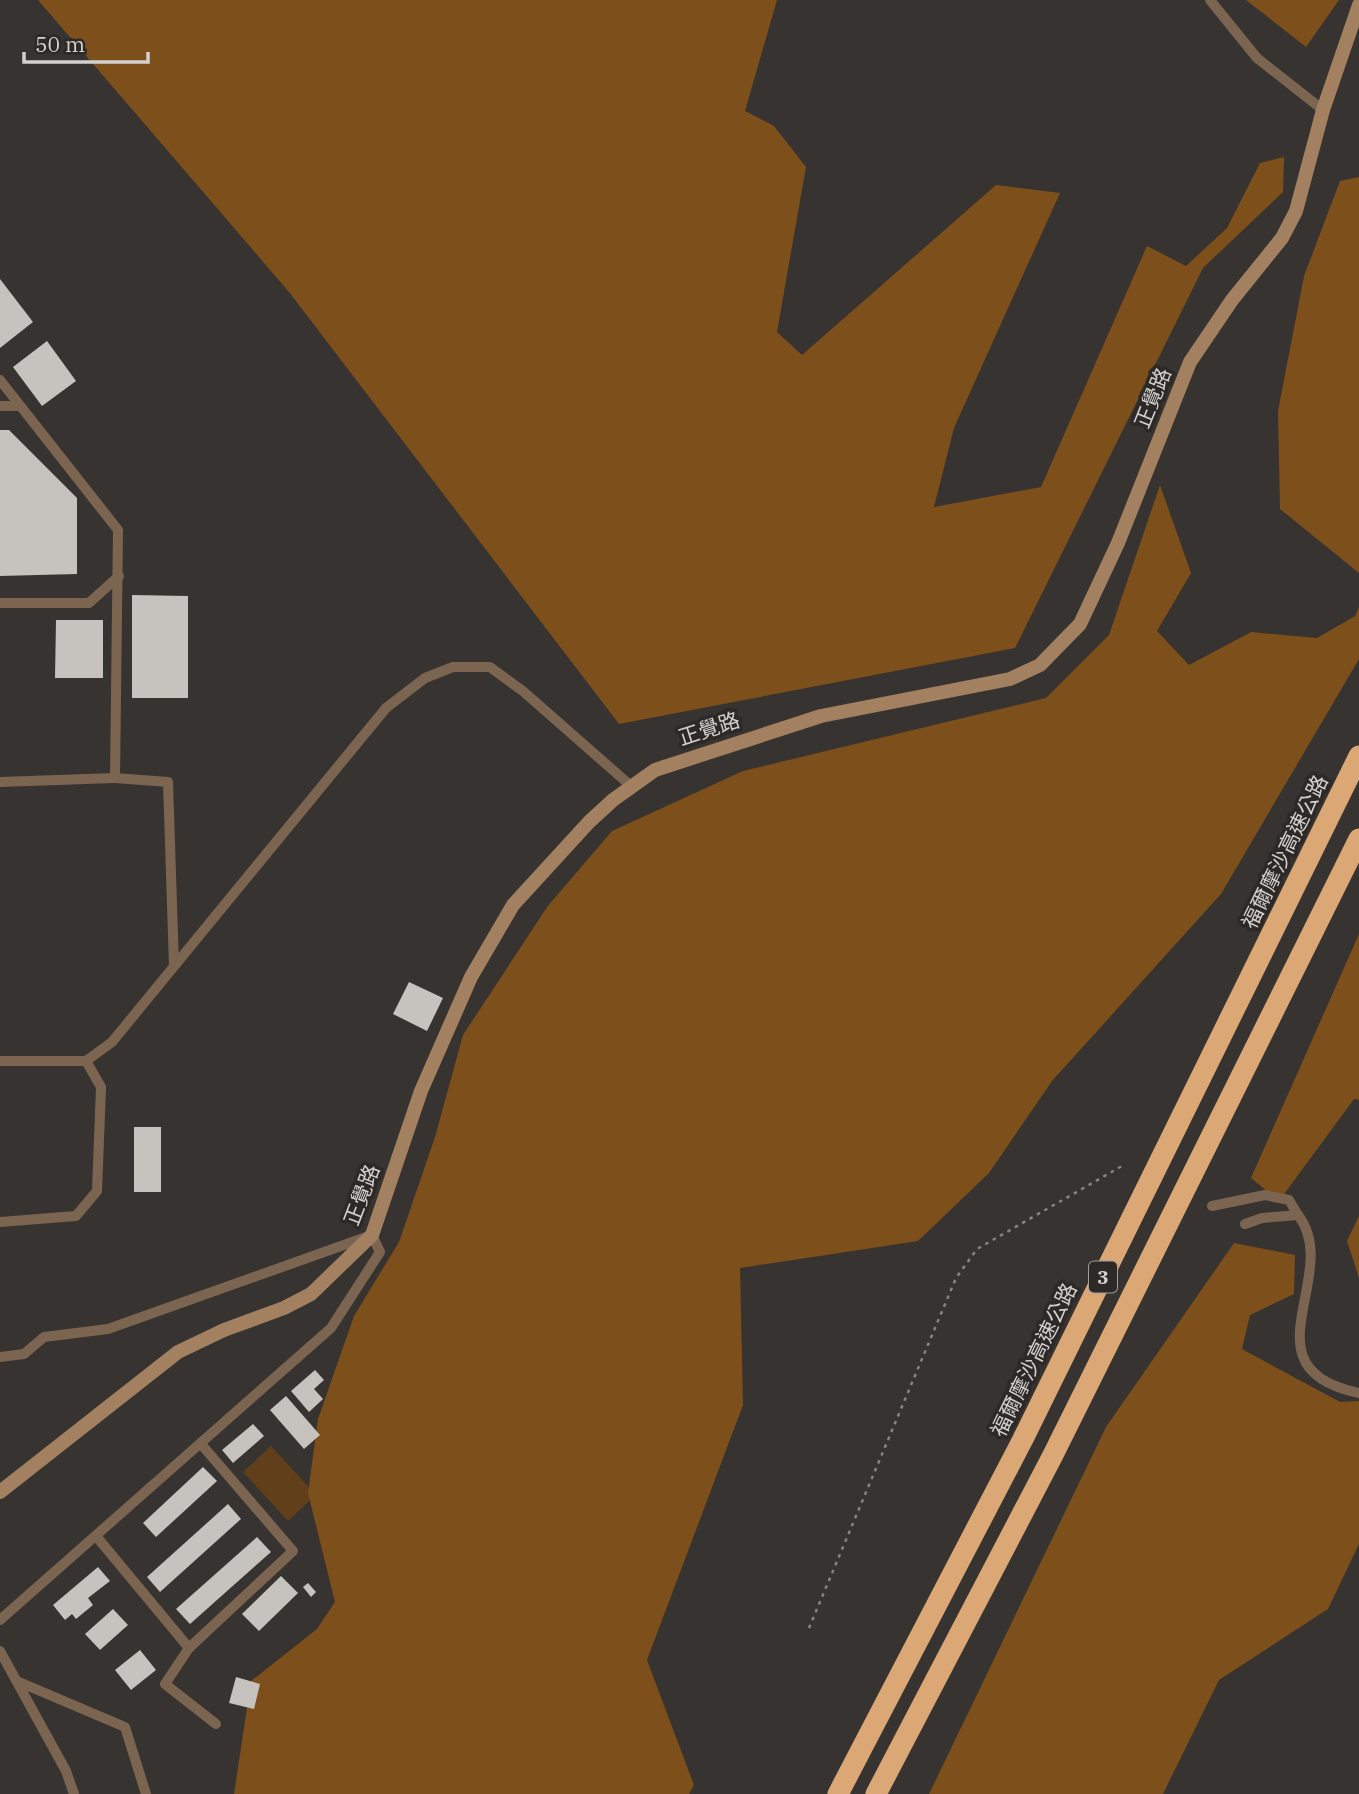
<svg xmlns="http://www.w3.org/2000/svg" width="1359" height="1794" font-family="'IBM Plex Serif','Noto Sans TC',serif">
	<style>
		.green { fill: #613f1b }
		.forest { fill: #7d4f1b }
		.building { fill: #c6c2be }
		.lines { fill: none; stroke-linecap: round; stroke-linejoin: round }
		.path { stroke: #878482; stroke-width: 2.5; stroke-dasharray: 3.5 5; stroke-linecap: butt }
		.lane { stroke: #7b6551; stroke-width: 10 }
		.secondary { stroke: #a28060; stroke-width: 14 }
		.highway { stroke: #dba774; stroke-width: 21 }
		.labels { text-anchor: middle; stroke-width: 7; stroke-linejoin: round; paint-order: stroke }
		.shield { fill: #2d2926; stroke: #a19f9c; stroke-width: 2 }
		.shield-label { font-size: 19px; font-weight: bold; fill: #d3d1cf }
		.street-label { font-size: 21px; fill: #d3d1cf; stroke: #2d2926 }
	</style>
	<rect width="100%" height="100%" fill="#373330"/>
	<polygon class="green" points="271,1446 316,1495 288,1521 243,1472"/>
	<g class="forest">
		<polygon points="38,0 777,0 745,111 774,126 806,167 777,332 802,355 996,185 1060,193 954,428 934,507 1041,487 1147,246 1186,266 1227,228 1260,163 1284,157 1283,192 1203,268 1015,648 619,724 289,292"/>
		<polygon points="1246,0 1339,0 1306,47"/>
		<polygon points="1359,177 1359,573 1280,509 1278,411 1304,276 1340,181"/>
		<polygon points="1160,485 1191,573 1157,631 1189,665 1251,632 1317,638 1355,616 1359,607 1359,659 1221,894 1052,1081 989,1173 918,1241 740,1268 743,1405 647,1660 694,1785 689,1794 234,1794 251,1681 317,1629 335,1602 308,1493 318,1419 354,1316 399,1242 435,1137 463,1035 547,907 612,831 743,771 1046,698 1109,635"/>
		<polygon points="1359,934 1359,1100 1354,1099 1279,1201 1251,1178"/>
		<polygon points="1359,1216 1359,1278 1347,1241"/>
		<polygon points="1234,1243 1295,1255 1294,1294 1250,1315 1242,1349 1340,1402 1359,1401 1359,1544 1328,1609 1219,1680 1163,1794 929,1794 1106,1427"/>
	</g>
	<g class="building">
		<polygon points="0,279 33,322 0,348"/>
		<polygon points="47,341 76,381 42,406 13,367"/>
		<polygon points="0,430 9,430 77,498 77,574 0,576"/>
		<polygon points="132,595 188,596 188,698 132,698"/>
		<polygon points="56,620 103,620 103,678 55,678"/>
		<polygon points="409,982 443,998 427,1031 393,1014"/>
		<rect x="134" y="1127" width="27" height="65"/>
		<polygon points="315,1370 324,1380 314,1389 323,1399 309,1412 291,1391"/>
		<polygon points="286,1396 320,1435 304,1449 270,1410"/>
		<polygon points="253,1424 264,1436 233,1463 222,1450"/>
		<polygon points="203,1467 217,1481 156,1537 143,1523"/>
		<polygon points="228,1504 241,1519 160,1592 147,1577"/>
		<polygon points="257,1537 271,1552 190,1624 176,1609"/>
		<polygon points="98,1567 110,1581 88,1598 93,1605 76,1619 72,1614 65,1620 53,1605"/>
		<polygon points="281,1576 298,1593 259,1631 242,1614"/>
		<polygon points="308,1583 316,1592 311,1597 303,1587"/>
		<polygon points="113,1609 128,1625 100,1650 85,1634"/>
		<polygon points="140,1650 156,1670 131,1690 115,1670"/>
		<polygon points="236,1677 260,1684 254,1709 229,1703"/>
	</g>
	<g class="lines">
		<polyline class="path" points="809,1628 956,1278 977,1249 1122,1166"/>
		<g class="lane">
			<polyline points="1210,0 1257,58 1323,110"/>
			<polyline points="0,380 118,530 115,778 168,782 174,966"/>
			<polyline points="0,406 20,406"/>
			<polyline points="0,603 89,603 119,576"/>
			<polyline points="0,782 115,778"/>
			<polyline points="0,1061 86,1061 112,1042 386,708 425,678 453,667 490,667 524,692 631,786"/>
			<polyline points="1212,1206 1265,1195 1289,1200 1298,1215"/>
			<polyline points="0,1222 76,1216 97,1191 101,1087 86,1061"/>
			<path d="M 1245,1224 L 1262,1218 L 1298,1215 C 1344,1274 1241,1369 1359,1393"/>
			<polyline points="0,1357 24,1354 44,1337 108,1329 372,1235 380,1252 331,1328 0,1620"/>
			<polyline points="96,1536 189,1648 293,1551 201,1444"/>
			<polyline points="189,1648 165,1684 216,1724"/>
			<polyline points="0,1651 66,1771 74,1794"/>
			<polyline points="19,1682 125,1727 146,1794"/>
		</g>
		<polyline class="secondary" points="0,1492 178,1352 224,1330 284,1308 311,1294 372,1235 421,1091 471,977 513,905 589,822 613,800 655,770 821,716 1010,679 1040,665 1080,624 1118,543 1190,362 1232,300 1282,238 1296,211 1323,110 1359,5"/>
		<g class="highway">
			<polyline points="838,1794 1023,1439 1359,756"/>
			<polyline points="876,1794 1053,1455 1359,839"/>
		</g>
	</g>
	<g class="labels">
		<rect class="shield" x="1089" y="1261.5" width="28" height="31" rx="5"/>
		<g class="shield-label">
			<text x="1103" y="1284">3</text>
		</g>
		<g class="street-label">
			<text transform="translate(1153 398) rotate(-68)" y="7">正覺路</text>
			<text transform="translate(709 729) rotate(-18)" y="7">正覺路</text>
			<text transform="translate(1285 852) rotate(-64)" y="7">福爾摩沙高速公路</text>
			<text transform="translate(362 1195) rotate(-69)" y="7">正覺路</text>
			<text transform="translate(1034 1360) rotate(-64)" y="7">福爾摩沙高速公路</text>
		</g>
	</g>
	<path d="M24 52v10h124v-10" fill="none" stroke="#d3d1cf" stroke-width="3.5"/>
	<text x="35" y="52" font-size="21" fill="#d3d1cf" stroke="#2d2926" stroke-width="5" paint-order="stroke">50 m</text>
</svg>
